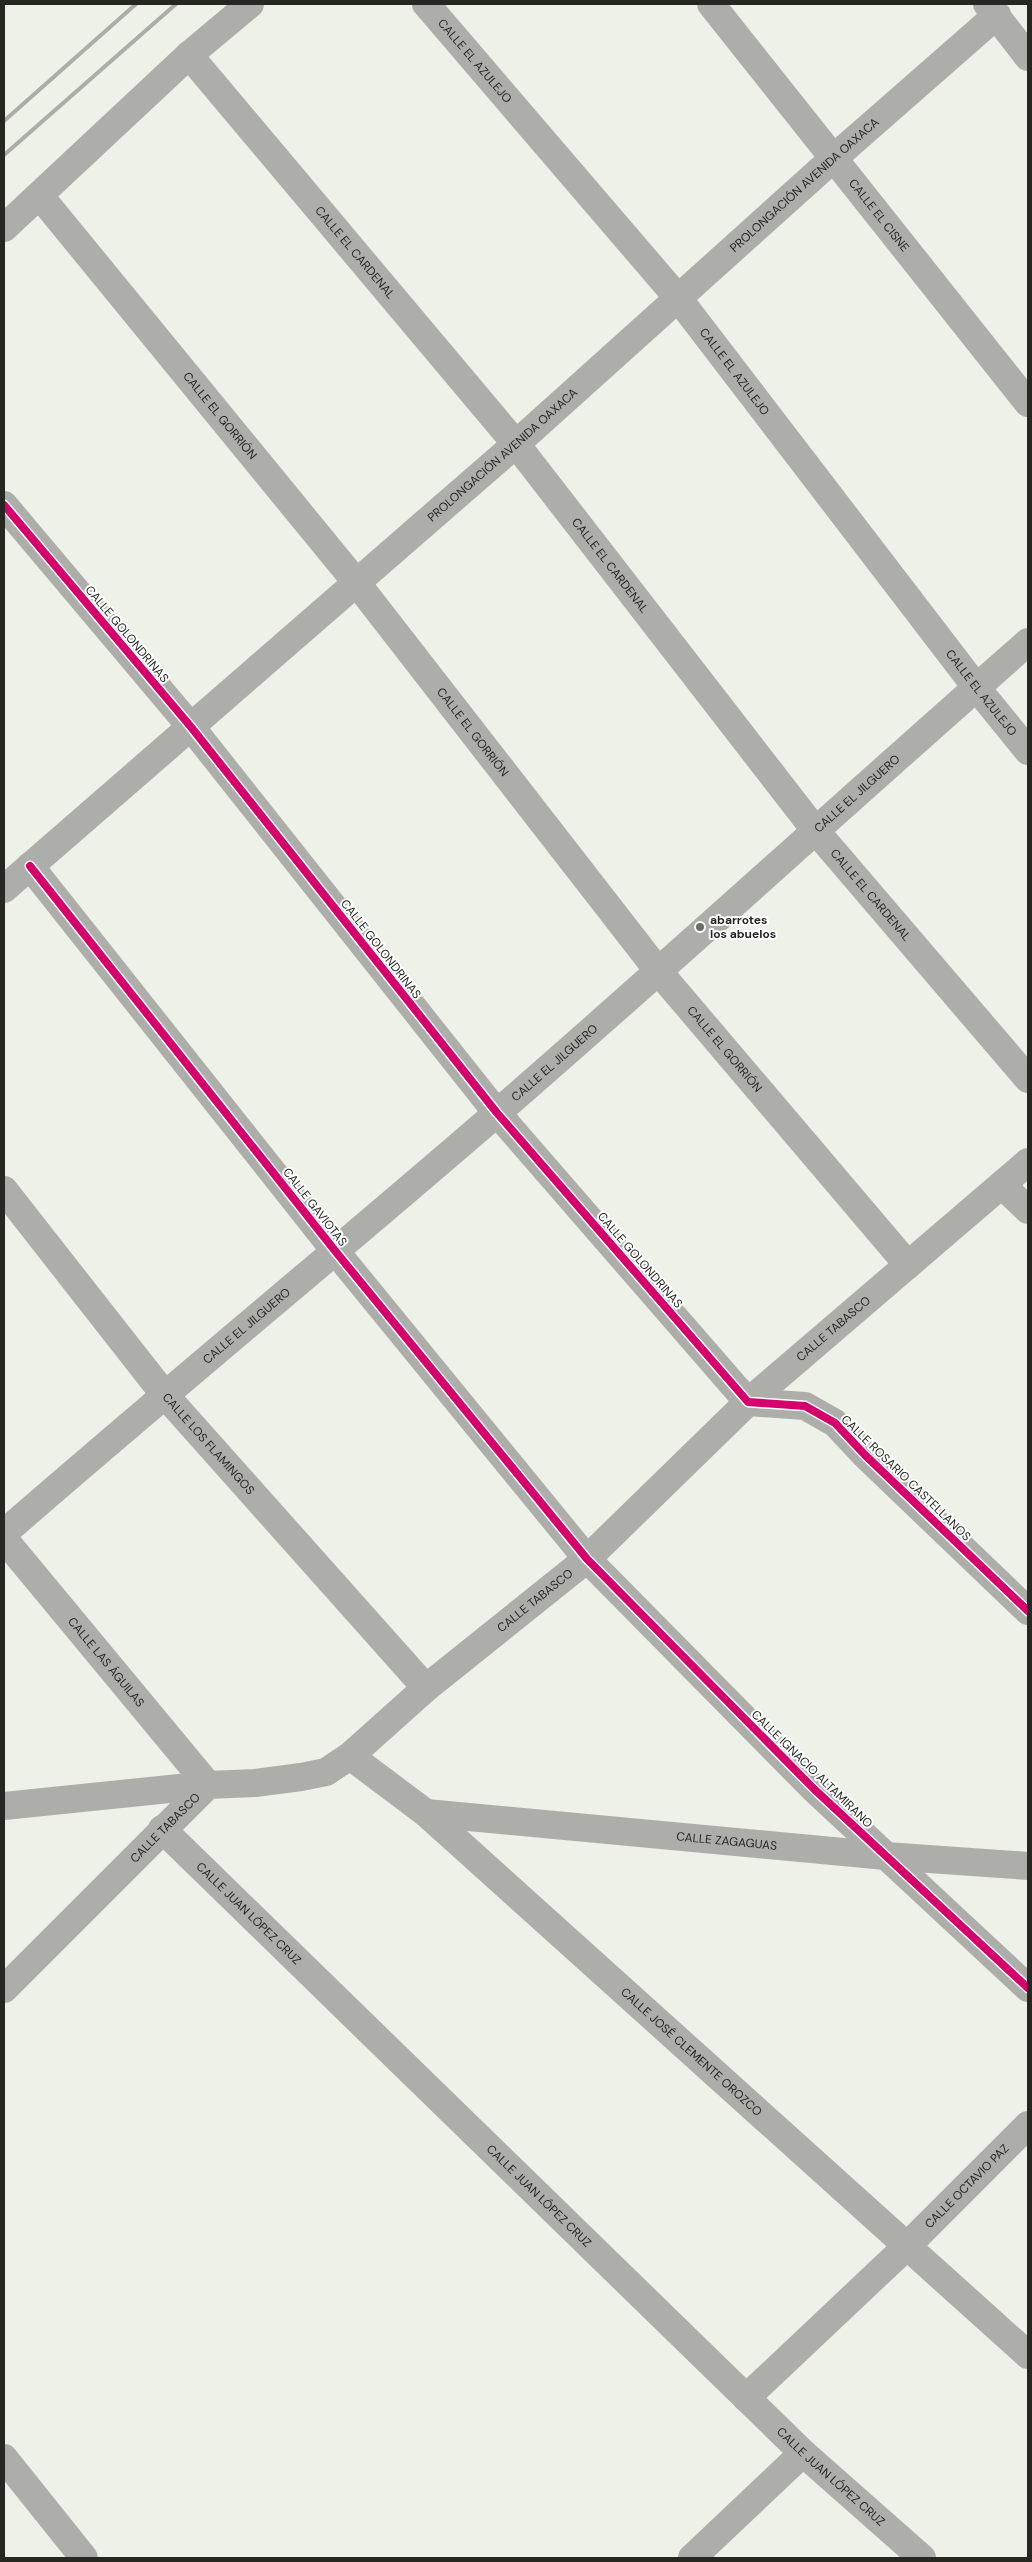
<svg xmlns="http://www.w3.org/2000/svg" width="1032" height="2562" font-family="'DM Sans',sans-serif">
	<style>
		.lines { fill: none; stroke-linecap: round; stroke-linejoin: round }
		.street { stroke: #adaea9; stroke-width: 28 }
		.rail { stroke: #acada8; stroke-width: 4 }
		.cycleway-casing { stroke: #fff; stroke-width: 11 }
		.cycleway { stroke: #d6006c; stroke-width: 8 }
		.poi-dot { fill: #6b6e66; stroke: #fff; stroke-width: 2 }
		.labels { text-anchor: middle; stroke-width: 4; stroke-linejoin: round; paint-order: stroke }
		.street-label { font-size: 12px; fill: #252720; stroke: #fff }
		.poi-label { font-size: 12px; font-weight: bold; fill: #252720; stroke: #fff; text-anchor: start }
	</style>
	<rect width="100%" height="100%" fill="#eef1e7"/>
	<g class="lines">
		<g class="street">
			<path id="s1" d="M 426,4 L 678,298 L 976,687 L 1028,751"/>
			<path id="s2" d="M 711,4 L 1028,403"/>
			<polyline points="987,4 1028,57"/>
			<path id="s3" d="M 189,55 L 516,444 L 815,830 L 1028,1079"/>
			<path id="s4" d="M 40,196 L 356,582 L 659,972 L 908,1265"/>
			<polyline points="4,228 189,55 250,4"/>
			<polyline points="4,505 191,727 497,1113 748,1402 805,1406 835,1423 865,1455 1028,1611"/>
			<polyline points="30,866 336,1252 587,1559 814,1789 1028,1988"/>
			<path id="s5" d="M 4,889 L 516,444 L 835,157 L 997,15"/>
			<polyline points="1003,1186 1028,1210"/>
			<path id="s6" d="M 4,1190 L 164,1394 L 426,1688"/>
			<path id="s7" d="M 4,1533 C 167,1391 334,1254 497,1113 C 676,958 850,798 1028,642"/>
			<path id="s8" d="M 4,1539 L 208,1785"/>
			<path id="s9" d="M 350,1756 L 426,1813 L 1028,2355"/>
			<polyline points="4,1806 208,1785"/>
			<path id="s10" d="M 426,1813 L 886,1856 L 1028,1866"/>
			<path id="s11" d="M 162,1829 L 803,2453 L 922,2558"/>
			<path id="s12" d="M 4,1989 L 208,1785 L 255,1783 L 301,1777 L 326,1772 L 350,1756 L 426,1688 L 587,1559 L 748,1402 L 1028,1162"/>
			<path id="s13" d="M 746,2398 L 906,2247 L 1028,2125"/>
			<polyline points="4,2458 84,2558"/>
			<polyline points="692,2558 803,2453"/>
		</g>
		<g class="rail">
			<polyline points="4,121 136,4"/>
			<polyline points="4,155 176,4"/>
		</g>
		<defs>
			<g id="cycleway">
				<polyline points="4,505 191,727 497,1113 748,1402 805,1406 835,1423 865,1455 1028,1611"/>
				<polyline points="30,866 336,1252 587,1559 814,1789 1028,1988"/>
			</g>
		</defs>
		<use href="#cycleway" class="cycleway-casing"/>
		<use href="#cycleway" class="cycleway"/>
	</g>
	<circle class="poi-dot" cx="700" cy="927" r="5"/>
	<g class="labels">
		<g class="street-label">
			<text dy="4" stroke="none"><textPath href="#s1" startOffset="75">CALLE EL AZULEJO</textPath></text>
			<text dy="4" stroke="none"><textPath href="#s5" startOffset="1066">PROLONGACIÓN AVENIDA OAXACA</textPath></text>
			<text dy="4" stroke="none"><textPath href="#s2" startOffset="270">CALLE EL CISNE</textPath></text>
			<text dy="4" stroke="none"><textPath href="#s3" startOffset="258">CALLE EL CARDENAL</textPath></text>
			<text dy="4" stroke="none"><textPath href="#s1" startOffset="480">CALLE EL AZULEJO</textPath></text>
			<text dy="4" stroke="none"><textPath href="#s4" startOffset="284">CALLE EL GORRIÓN</textPath></text>
			<text dy="4" stroke="none"><textPath href="#s5" startOffset="661">PROLONGACIÓN AVENIDA OAXACA</textPath></text>
			<text dy="4" stroke="none"><textPath href="#s3" startOffset="662">CALLE EL CARDENAL</textPath></text>
			<text transform="translate(127 634) rotate(50)" y="4">CALLE GOLONDRINAS</text>
			<text dy="4" stroke="none"><textPath href="#s1" startOffset="885">CALLE EL AZULEJO</textPath></text>
			<text dy="4" stroke="none"><textPath href="#s4" startOffset="689">CALLE EL GORRIÓN</textPath></text>
			<text dy="4" stroke="none"><textPath href="#s7" startOffset="1129">CALLE EL JILGUERO</textPath></text>
			<text dy="4" stroke="none"><textPath href="#s3" startOffset="1082">CALLE EL CARDENAL</textPath></text>
			<text transform="translate(381 949) rotate(52)" y="4">CALLE GOLONDRINAS</text>
			<text dy="4" stroke="none"><textPath href="#s4" startOffset="1094">CALLE EL GORRIÓN</textPath></text>
			<text dy="4" stroke="none"><textPath href="#s7" startOffset="724">CALLE EL JILGUERO</textPath></text>
			<text transform="translate(315 1207) rotate(52)" y="4">CALLE GAVIOTAS</text>
			<text transform="translate(640 1260) rotate(49)" y="4">CALLE GOLONDRINAS</text>
			<text dy="4" stroke="none"><textPath href="#s7" startOffset="319">CALLE EL JILGUERO</textPath></text>
			<text dy="4" stroke="none"><textPath href="#s12" startOffset="1082">CALLE TABASCO</textPath></text>
			<text dy="4" stroke="none"><textPath href="#s6" startOffset="326">CALLE LOS FLAMINGOS</textPath></text>
			<text transform="translate(906 1478) rotate(44)" y="4">CALLE ROSARIO CASTELLANOS</text>
			<text dy="4" stroke="none"><textPath href="#s12" startOffset="678">CALLE TABASCO</textPath></text>
			<text dy="4" stroke="none"><textPath href="#s8" startOffset="160">CALLE LAS ÁGUILAS</textPath></text>
			<text transform="translate(812 1769) rotate(44)" y="4">CALLE IGNACIO ALTAMIRANO</text>
			<text dy="4" stroke="none"><textPath href="#s12" startOffset="228">CALLE TABASCO</textPath></text>
			<text dy="4" stroke="none"><textPath href="#s10" startOffset="302">CALLE ZAGAGUAS</textPath></text>
			<text dy="4" stroke="none"><textPath href="#s11" startOffset="121">CALLE JUAN LÓPEZ CRUZ</textPath></text>
			<text dy="4" stroke="none"><textPath href="#s9" startOffset="452">CALLE JOSÉ CLEMENTE OROZCO</textPath></text>
			<text dy="4" stroke="none"><textPath href="#s13" startOffset="306">CALLE OCTAVIO PAZ</textPath></text>
			<text dy="4" stroke="none"><textPath href="#s11" startOffset="526">CALLE JUAN LÓPEZ CRUZ</textPath></text>
			<text dy="4" stroke="none"><textPath href="#s11" startOffset="931">CALLE JUAN LÓPEZ CRUZ</textPath></text>
		</g>
		<g class="poi-label">
			<text x="710" y="924">abarrotes<tspan x="710" dy="14">los abuelos</tspan></text>
		</g>
	</g>
	<rect width="1032" height="2562" fill="none" stroke="#252720" stroke-width="10"/>
</svg>
